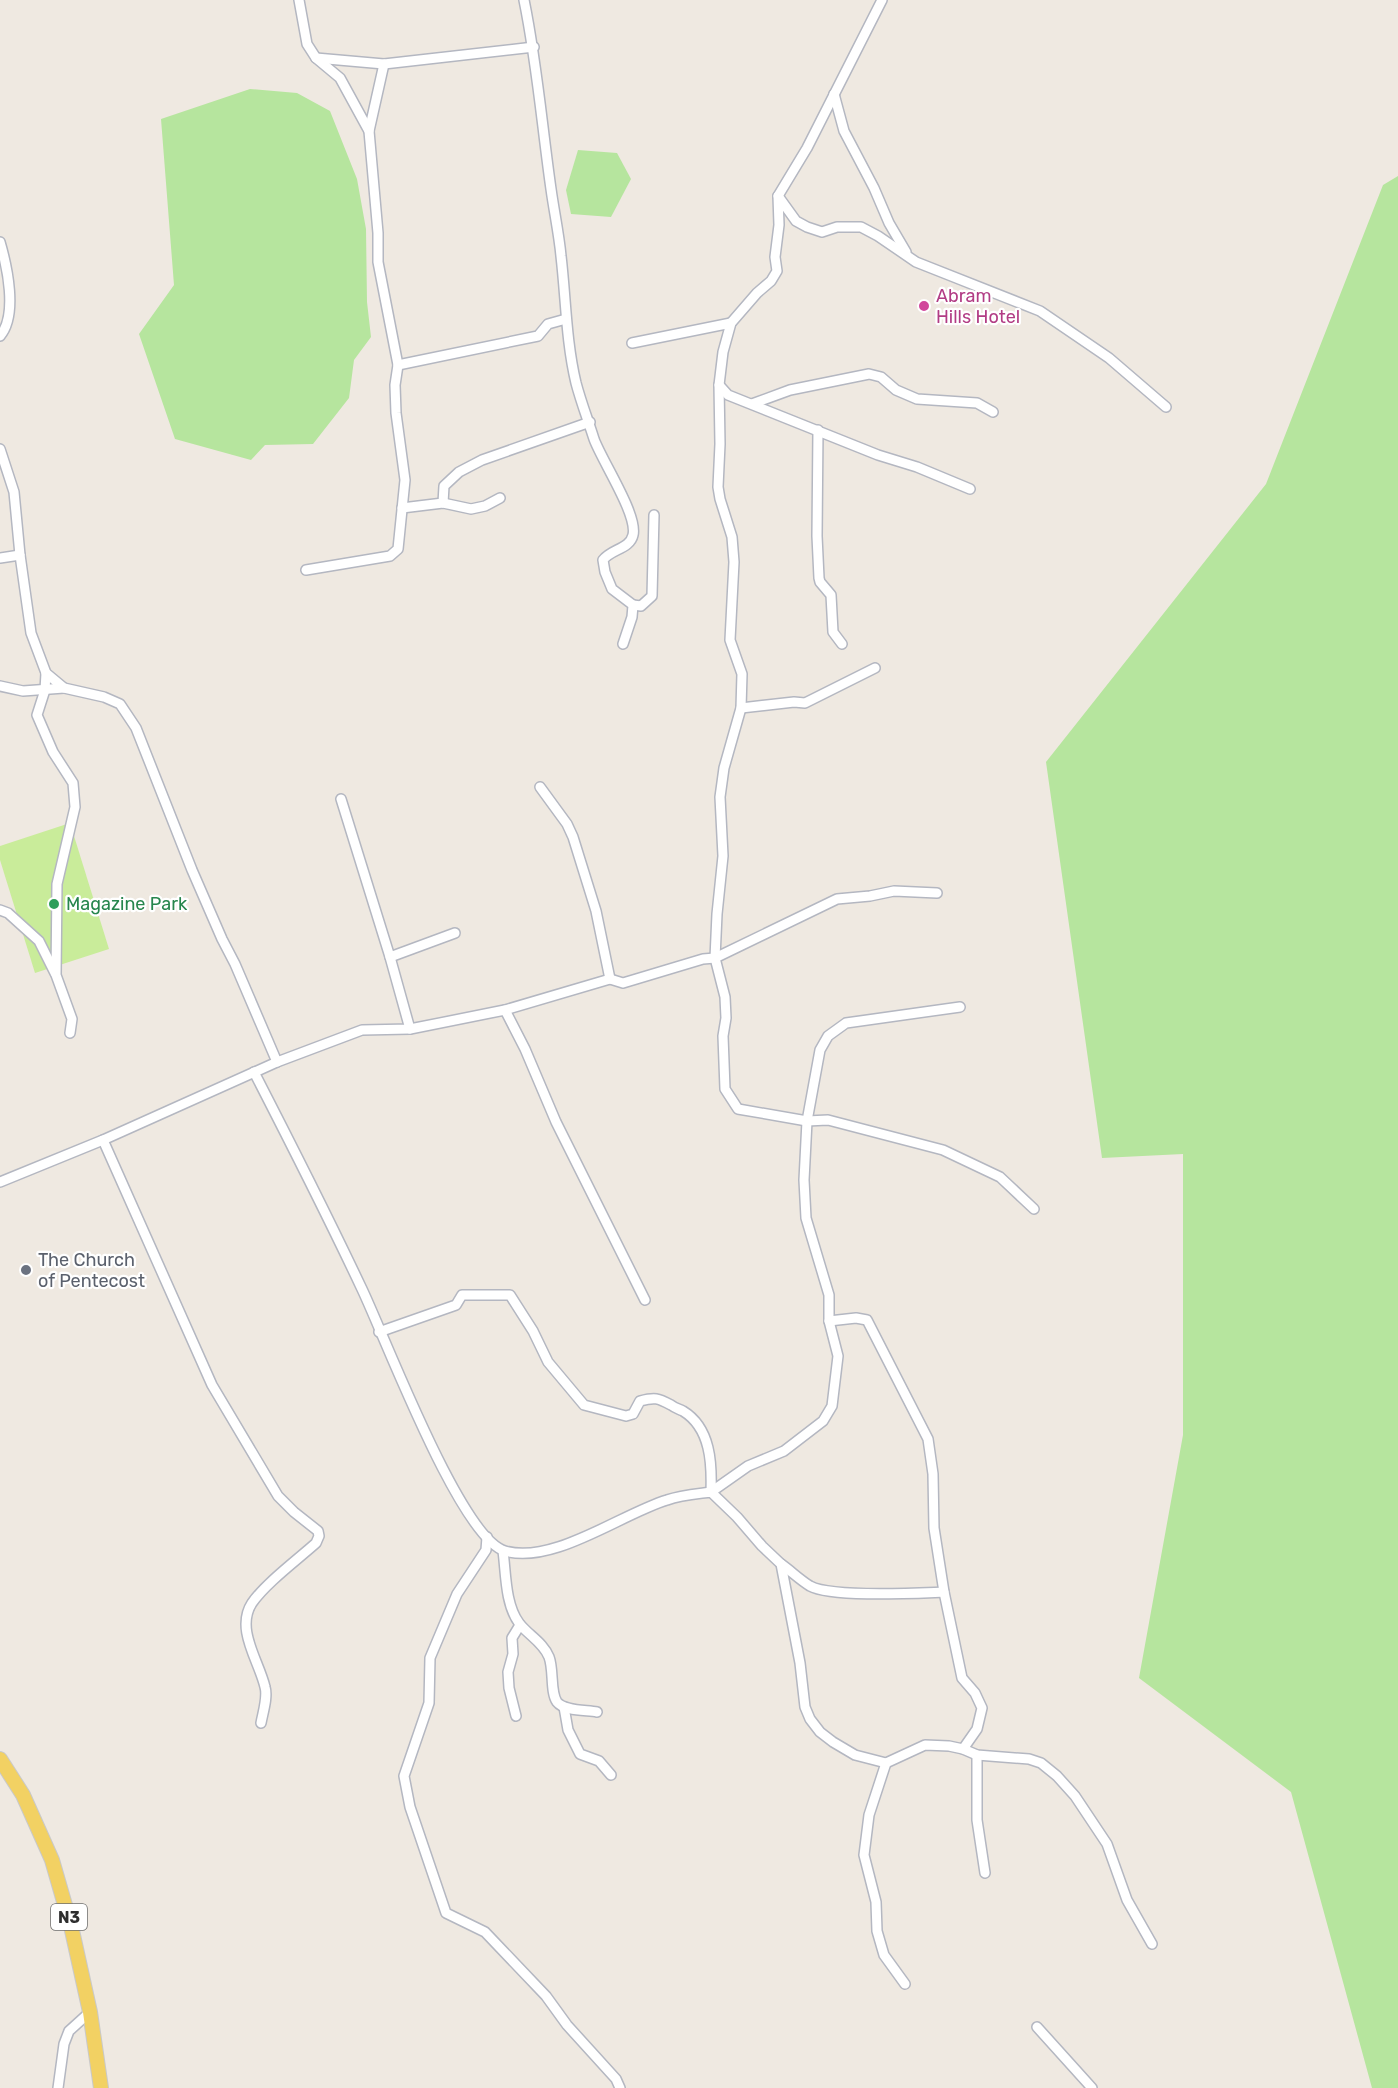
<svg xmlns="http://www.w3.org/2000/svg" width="1398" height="2088" viewBox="0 0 1398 2088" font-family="Rubik,sans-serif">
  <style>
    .green { fill: #b6e59e }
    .pitch { fill: #c9ec9a }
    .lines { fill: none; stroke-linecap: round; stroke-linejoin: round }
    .street-casing { stroke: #b4b7c1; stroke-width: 12 }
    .primary-casing { stroke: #c9c9c9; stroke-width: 16 }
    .street { stroke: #fff; stroke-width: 9 }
    .primary { stroke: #f2d163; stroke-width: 14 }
    .hotel-dot { fill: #d1479c; stroke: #fff; stroke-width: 2 }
    .leisure-dot { fill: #2e9e5b; stroke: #fff; stroke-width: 2 }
    .worship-dot { fill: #6b7280; stroke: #fff; stroke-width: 2 }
    .labels { text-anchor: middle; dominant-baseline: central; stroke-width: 4.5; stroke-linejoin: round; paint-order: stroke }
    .shield { fill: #fff; stroke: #6d6d6d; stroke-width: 1.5 }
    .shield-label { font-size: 16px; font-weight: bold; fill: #2e2e2e }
    .hotel-label { font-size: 18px; fill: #b23c85; stroke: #fff; text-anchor: start }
    .leisure-label { font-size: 18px; fill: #27864d; stroke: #fff; text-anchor: start }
    .worship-label { font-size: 18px; fill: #5b616d; stroke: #fff; text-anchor: start }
  </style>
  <rect width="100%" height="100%" fill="#efe9e1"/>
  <g class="green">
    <path d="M250,89L297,93L330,111L357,179L366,229L367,302L371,337L354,360L349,398L313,444L265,445L251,460L175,439L139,334L174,285L161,119Z"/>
    <path d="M578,150L617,153L631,179L611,217L571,214L566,190Z"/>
    <path d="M1398,176V2088H1372L1291,1792L1139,1678L1183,1435V1154L1102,1158L1046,762L1266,484L1383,185Z"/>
  </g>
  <path class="pitch" d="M70,823L109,949L35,973L0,860V846Z"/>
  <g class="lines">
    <g class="street-casing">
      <g id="street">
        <path d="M299,0L307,44L316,58L340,78L369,131L378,233V262L398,365L395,385L396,413L405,480L398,549L390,556L306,570"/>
        <path d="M524,0C537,63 542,126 551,189C554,211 559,234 561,256C566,299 566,341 576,383C581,402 588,420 594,439C602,461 638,515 633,535C630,549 611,549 603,560L605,572L612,589L633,605L632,617L623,644"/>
        <path d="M882,0L807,148L778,196L779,225L775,257L777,271L771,281L757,293L731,323L723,352L719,385L720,444L718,487L720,499L732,537L734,562L730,640L742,674L741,708L724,768L720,797L723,856L717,914L715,958L725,997L726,1018L723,1036L725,1089L738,1109L807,1121L828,1120L943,1150L1000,1177L1034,1209"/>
        <path d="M316,58L384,64L534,47"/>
        <path d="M834,94L844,131L874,188L889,223L906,252"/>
        <path d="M369,131L384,64"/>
        <path d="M778,196L796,221L807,227L822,232L837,227H861L878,236L916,262L1040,311L1109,358L1166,407"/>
        <path d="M0,242C7,266 18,315 0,336"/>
        <path d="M632,343L731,323"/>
        <path d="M398,365L538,336L548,324L566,319"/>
        <path d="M719,385L728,395L878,455L917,467L970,489"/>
        <path d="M752,404L790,390L869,374L881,377L896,390L917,399L977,403L993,412"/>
        <path d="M818,430L817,536L819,578L820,582L831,595L833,632L842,644"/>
        <path d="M0,449L14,492L20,555L31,633L46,673L64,688L104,697L120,704L136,728L192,870L222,939L235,964L277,1062"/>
        <path d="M443,503L444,486L459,472L482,460L590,422"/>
        <path d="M402,508L443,503L471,509L485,506L500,498"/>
        <path d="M0,558L20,555"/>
        <path d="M633,605L641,606L652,596L654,515"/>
        <path d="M46,673L45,690L37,715L53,752L73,783L75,807L57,884L56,975L72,1019L70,1033"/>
        <path d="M0,686L23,691L64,688"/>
        <path d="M741,708L794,702L805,703L875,668"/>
        <path d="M540,787L567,824L573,837L596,911L610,979"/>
        <path d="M341,799L390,957L410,1029"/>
        <path d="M0,910L8,913L39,941L55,973"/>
        <path d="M390,957L455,933"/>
        <path d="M505,1010L525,1049L556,1122L645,1300"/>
        <path d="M254,1072C291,1144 327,1215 361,1287C384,1334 460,1538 505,1551C553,1565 621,1514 667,1500C681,1495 696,1494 711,1492L737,1517L762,1546L781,1564L800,1663L805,1707L810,1719L820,1732L833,1742L855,1755L886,1763L925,1745L949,1746L963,1749L977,1755L1029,1759L1041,1763L1057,1776L1075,1796L1107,1844L1127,1900L1152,1944"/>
        <path d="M103,1140L212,1385L278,1496L294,1512L318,1531L319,1536L316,1543C297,1560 266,1583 252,1603C235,1629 259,1661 265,1687C268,1697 263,1712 261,1723"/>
        <path d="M0,1182L103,1140L277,1062L362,1030L410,1029L505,1010L610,979L623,983L703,959L715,958L837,899L870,896L894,891L937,893"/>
        <path d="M829,1321L856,1318L867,1320L928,1439L933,1474L934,1528L944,1592L962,1678L975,1693L982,1708L977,1729L963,1749"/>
        <path d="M379,1332L456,1305L462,1295H510L533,1331L548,1362L584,1405L626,1416L633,1414L640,1401C655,1397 658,1398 671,1405C675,1408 679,1409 683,1411C711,1428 712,1464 711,1492"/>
        <path d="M711,1492L748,1466L784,1451L823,1421L832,1406L838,1356L829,1321V1295L806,1218L804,1180L807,1121L820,1050L828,1036L846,1023L960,1007"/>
        <path d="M487,1537L486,1550L457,1594L430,1658L429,1703L404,1776L410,1807L446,1913L485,1932L546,1996L567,2025L616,2079L620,2088"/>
        <path d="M503,1551C506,1573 505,1604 519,1623C528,1635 543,1642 549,1657C554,1670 550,1692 557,1702C564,1711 586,1710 597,1712"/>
        <path d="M781,1564C791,1571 800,1580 810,1586C832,1598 917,1593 944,1592"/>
        <path d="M564,1707L568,1730L580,1754L599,1761L611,1775"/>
        <path d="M516,1716L509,1688L508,1672L513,1654L512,1638L520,1625"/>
        <path d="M977,1755V1820L985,1873"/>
        <path d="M886,1763L869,1815L864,1855L876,1902L877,1931L884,1955L905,1984"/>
        <path d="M1037,2027L1092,2088"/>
        <path d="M58,2088L64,2044L69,2031L90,2012"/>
      </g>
    </g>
    <g class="primary-casing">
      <path id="primary" d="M0,1759L23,1795L52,1860L71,1926L90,2012L101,2088"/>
    </g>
    <use href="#street" class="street"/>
    <use href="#primary" class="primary"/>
  </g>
  <circle class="hotel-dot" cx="924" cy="306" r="6"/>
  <circle class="leisure-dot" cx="54" cy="904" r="6"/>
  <circle class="worship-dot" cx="26" cy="1270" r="6"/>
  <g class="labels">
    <rect class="shield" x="51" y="1904" width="36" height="26" rx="4.5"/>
    <g class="shield-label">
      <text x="69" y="1917">N3</text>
    </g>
    <g class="hotel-label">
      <text x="936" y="296">Abram<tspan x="936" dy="21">Hills Hotel</tspan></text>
    </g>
    <g class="leisure-label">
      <text x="66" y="904">Magazine Park</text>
    </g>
    <g class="worship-label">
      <text x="38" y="1260">The Church<tspan x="38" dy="21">of Pentecost</tspan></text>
    </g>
  </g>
</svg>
